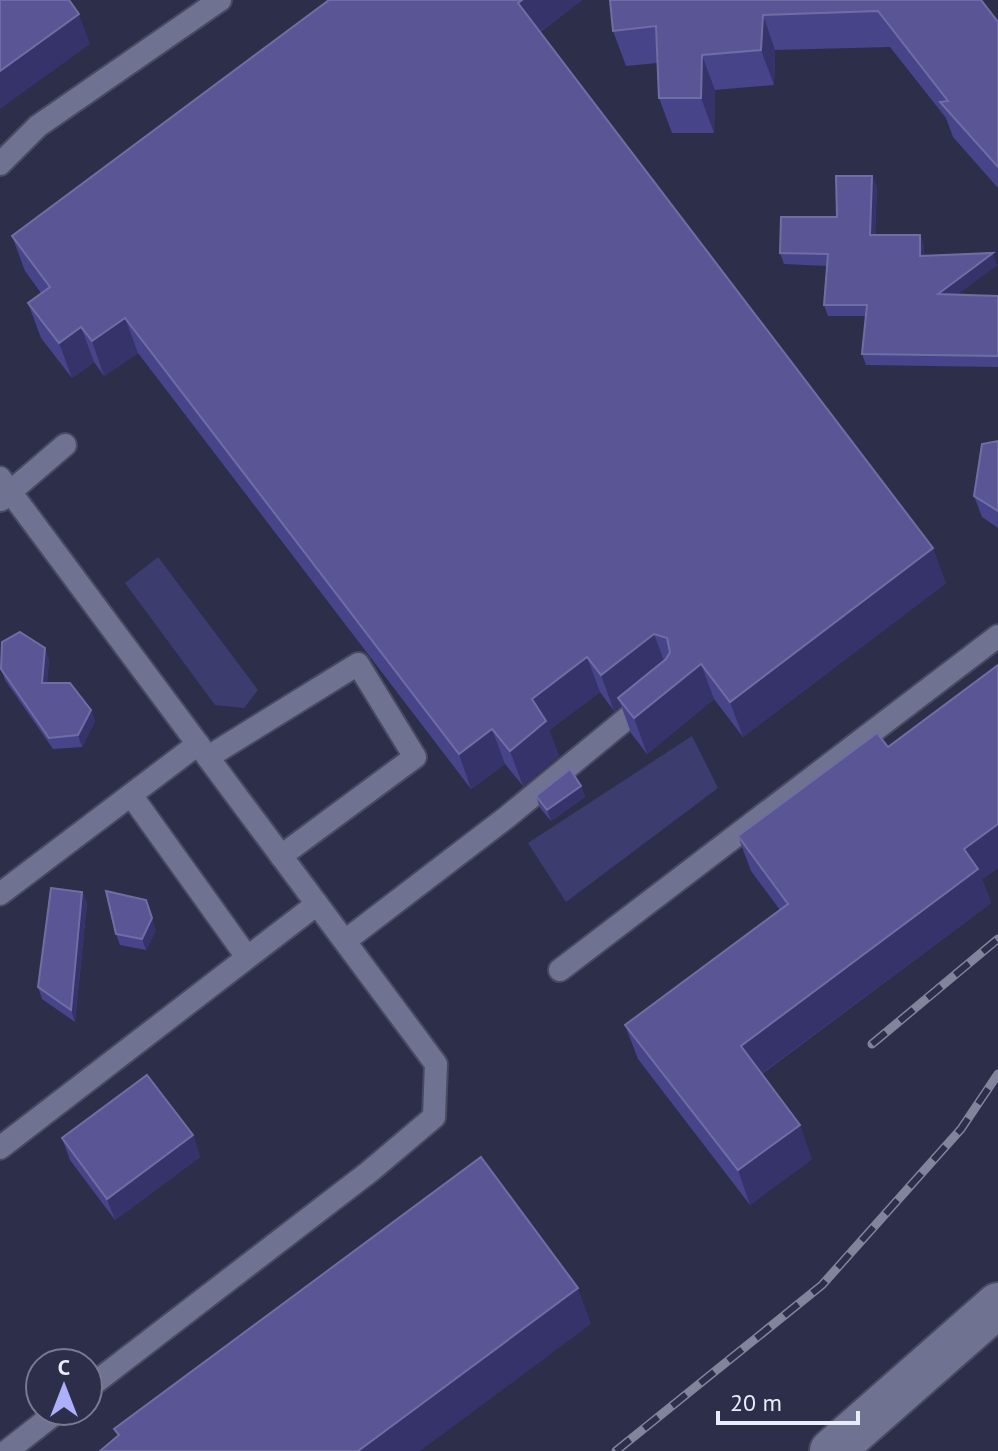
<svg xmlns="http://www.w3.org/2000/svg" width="998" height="1451" viewBox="0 0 998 1451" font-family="'PT Sans',sans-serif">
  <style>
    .green { fill: #3d3c6f }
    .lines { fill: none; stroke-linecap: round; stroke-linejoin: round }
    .service-casing { stroke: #494961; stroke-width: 26 }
    .minor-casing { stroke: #494961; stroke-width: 48 }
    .service { stroke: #707292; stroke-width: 22 }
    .minor { stroke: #707292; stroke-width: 44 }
    .rail-casing { stroke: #82849b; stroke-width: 9 }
    .rail { stroke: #2d2e4a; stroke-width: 6; stroke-dasharray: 18; stroke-linecap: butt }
    .wall { fill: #484489 }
    .shaded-wall { fill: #36336a }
    .building { fill: #5a5695; stroke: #706da6; stroke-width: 2 }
  </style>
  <rect width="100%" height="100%" fill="#2d2e4a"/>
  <g class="green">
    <path d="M158,557L258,690L244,708L215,705L125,583Z"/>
    <path d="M692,736L718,788L566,902L528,843Z"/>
  </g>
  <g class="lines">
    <g class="service-casing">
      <g id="service">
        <path d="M0,164L38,126L220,0"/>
        <path d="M0,478L436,1064L434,1117L369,1172L88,1388"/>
        <path d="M1,500L65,445"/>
        <path d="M208,757L358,664L415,757L281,856"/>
        <path d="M131,795L247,957"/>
        <path d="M0,894L198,744"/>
        <path d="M345,941L507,817L648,701"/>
        <path d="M560,970L998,636"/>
        <path d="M0,1148L317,904"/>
        <path d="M7,1451L58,1411"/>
      </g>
    </g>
    <g class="minor-casing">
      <path id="minor" d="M832,1451L998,1305"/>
    </g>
    <use href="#service" class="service"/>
    <use href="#minor" class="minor"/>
    <g class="rail-casing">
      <g id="rail">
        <path d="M872,1044L998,939"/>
        <path d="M616,1451L822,1285L961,1129L998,1074"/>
      </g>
    </g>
    <use href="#rail" class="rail"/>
  </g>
  <g class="wall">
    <path d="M329,0H582L540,32L946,583L743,737L714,699L647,754L631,733L621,705L614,711L600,692L549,730L559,756L523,786L505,764L471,789L138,353L104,376L94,362L72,378L41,338L28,303L41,293L25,271L12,236Z"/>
    <path d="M610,0H981L998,22V188L953,137L946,118L890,47L775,50L774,85L715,90L714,133H672L659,98L657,63L626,66L613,31Z"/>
    <path d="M872,176L877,188L875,235H920L924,247V255L997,265L956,295L998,296V367L866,365L862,354L866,316H828L824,305L827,266L784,264L780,253L837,217Z"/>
    <path d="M998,441V528L982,517L974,496Z"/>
    <path d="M49,659L47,683L91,710L95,721L82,747L53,749L5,680L1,669Z"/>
    <path d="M998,665V868L982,879L991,903L762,1074L812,1159L750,1205L638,1059L625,1025L780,910L751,871L738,836L888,747Z"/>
    <path d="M581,786L585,797L551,821L540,808L536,796Z"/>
    <path d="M82,892L87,903L75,1022L42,999L38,987Z"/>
    <path d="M156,930L146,950L120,945L116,934Z"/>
    <path d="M193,1135L200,1157L115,1220L70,1160L62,1138Z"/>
  </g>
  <g class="shaded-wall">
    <path d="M522,0H582L531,38L518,3Z"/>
    <path d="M79,14L90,44L0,109V71Z"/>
    <path d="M763,15L775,50L774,85L761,50Z"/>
    <path d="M702,55L715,90L714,133L701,98Z"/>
    <path d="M872,176L877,188L874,247L870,235Z"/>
    <path d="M920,235L924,247V267L920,256Z"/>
    <path d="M993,253L997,265L942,306L938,294Z"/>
    <path d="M125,318L138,353L104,376L92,341Z"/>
    <path d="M81,327L94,362L72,378L59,343Z"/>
    <path d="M933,548L946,583L743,737L730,702Z"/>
    <path d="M654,634L667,669L618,698L621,705L614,711L601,675Z"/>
    <path d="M45,648L49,659L46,695L42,683Z"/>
    <path d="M587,657L600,692L549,730L559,756L523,786L510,751L532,699Z"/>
    <path d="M701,664L714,699L647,754L634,718Z"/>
    <path d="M91,710L95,721L82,747L78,735Z"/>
    <path d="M492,729L505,764L471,789L459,754Z"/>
    <path d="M581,786L585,797L551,821L547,810Z"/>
    <path d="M998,824V868L982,879L991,903L753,1080L741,1046L964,849Z"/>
    <path d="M82,892L87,903L75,1022L71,1010Z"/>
    <path d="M146,900L156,930L146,950L142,939Z"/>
    <path d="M800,1125L812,1159L750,1205L738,1170Z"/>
    <path d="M193,1135L200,1157L115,1220L107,1199Z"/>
    <path d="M578,1288L591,1324L420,1451H358Z"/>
  </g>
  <g class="building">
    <path d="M0,0H69L79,14L0,71Z"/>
    <path d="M329,0H522L518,3L933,548L730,702L701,664L634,718L618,698L666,659L670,652L667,638L654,634L601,675L587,657L532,699L546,721L510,751L492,729L459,754L125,318L92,341L81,327L59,343L28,303L50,287L12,236Z"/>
    <path d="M610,0H981L998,22V167L940,102L948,101L878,11L763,15L761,50L702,55L701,98H659L656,26L613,31Z"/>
    <path d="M836,176H872L870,235H920V256L993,253L938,294L998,296V356L862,354L867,305H824L828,254L780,253L781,217H837Z"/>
    <path d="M998,441V511L974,496L982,444Z"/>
    <path d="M20,632L45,648L42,683H70L91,710L78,735L49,738L1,669L2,642Z"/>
    <path d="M998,665V824L964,849L978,869L741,1046L800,1125L738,1170L625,1025L788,904L738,836L877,733L888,747Z"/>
    <path d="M570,769L581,786L547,810L536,796Z"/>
    <path d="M51,888L82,892L71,1010L38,987Z"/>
    <path d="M106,891L146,900L152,918L142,939L116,934Z"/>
    <path d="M147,1075L193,1135L107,1199L62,1138Z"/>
    <path d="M481,1157L578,1288L358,1451H100L119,1435L114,1429Z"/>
  </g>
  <g transform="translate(64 1387)"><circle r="38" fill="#2d2e4a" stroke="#797a92" stroke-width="2"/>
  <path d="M0-6L14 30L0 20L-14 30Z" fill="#adaffb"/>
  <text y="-12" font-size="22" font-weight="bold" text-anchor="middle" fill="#eaecfe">С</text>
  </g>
  <path d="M718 1411v12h140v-12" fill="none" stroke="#eaecfe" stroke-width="4"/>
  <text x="730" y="1411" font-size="24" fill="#eaecfe" stroke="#2d2e4a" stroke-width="6" paint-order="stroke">20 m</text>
</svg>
